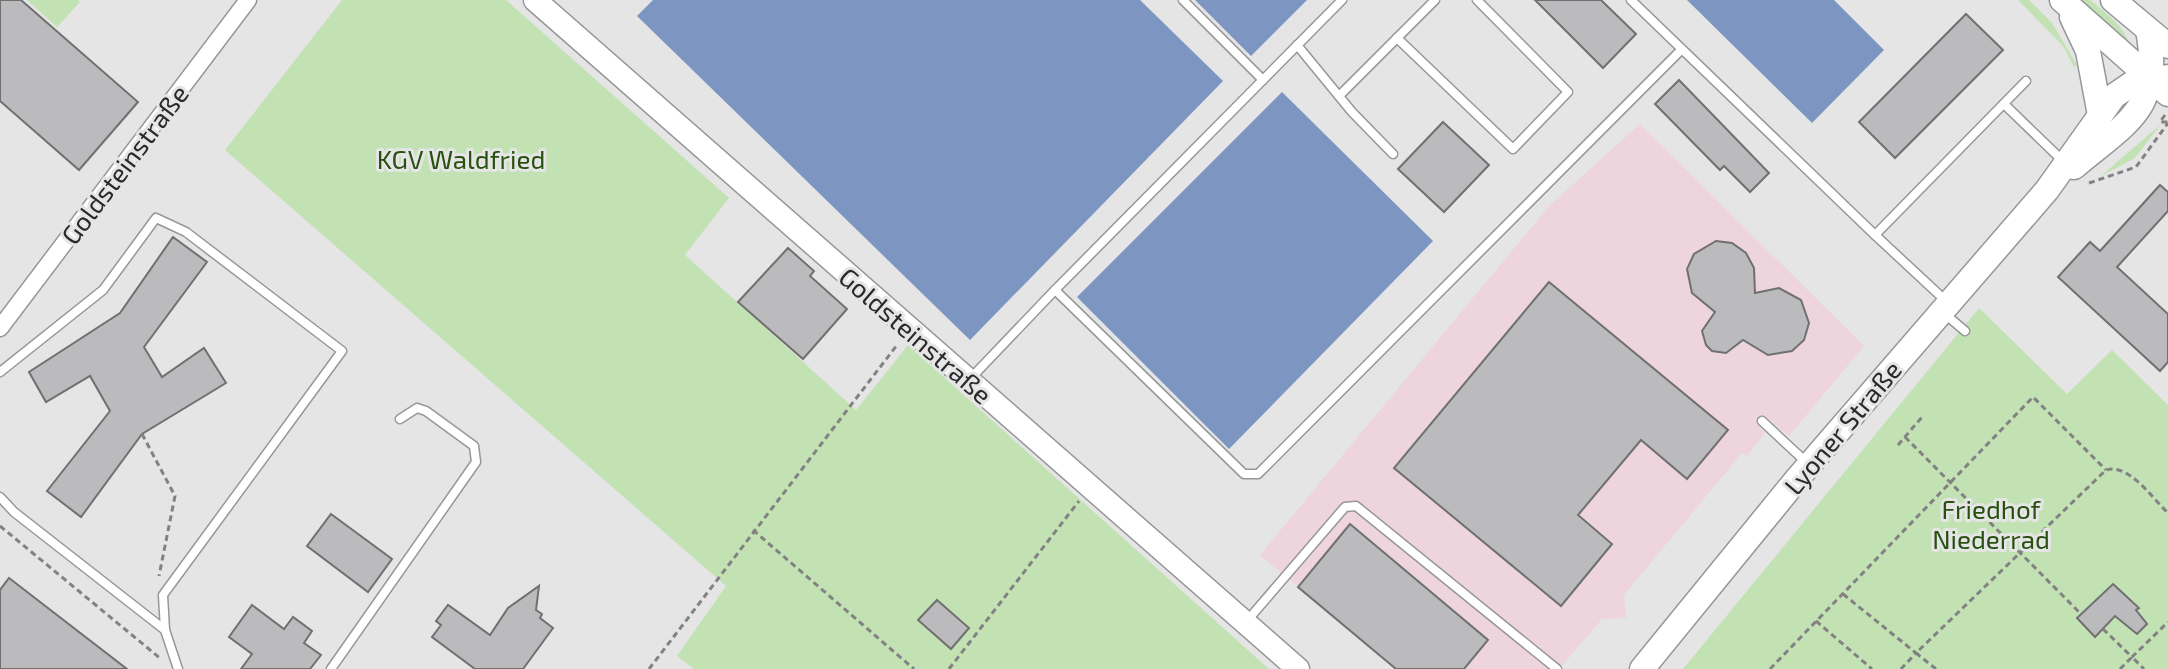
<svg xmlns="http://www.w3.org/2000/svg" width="2168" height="669" viewBox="0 0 2168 669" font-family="'Exo 2',sans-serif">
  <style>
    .industrial { fill: #edd4dd }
    .green { fill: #c2e2b4 }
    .water { fill: #7c95c1 }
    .building { fill: #bbbbbd; stroke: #707071; stroke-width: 2 }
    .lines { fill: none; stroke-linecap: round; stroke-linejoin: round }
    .service-casing { stroke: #969798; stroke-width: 11 }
    .minor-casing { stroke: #969798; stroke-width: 19 }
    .tertiary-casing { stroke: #969798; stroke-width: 25 }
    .secondary-casing { stroke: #969798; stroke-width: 27 }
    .path { stroke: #828282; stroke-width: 3; stroke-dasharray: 6 4; stroke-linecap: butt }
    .service { stroke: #fff; stroke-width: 8 }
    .minor { stroke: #fff; stroke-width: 16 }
    .tertiary { stroke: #fff; stroke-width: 22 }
    .secondary { stroke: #fff; stroke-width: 24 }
    .labels { text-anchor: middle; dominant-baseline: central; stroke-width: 6; stroke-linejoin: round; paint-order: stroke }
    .park-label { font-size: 26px; fill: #28500f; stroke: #e5e5e6 }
    .street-label { font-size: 26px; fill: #292929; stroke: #e5e5e6 }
  </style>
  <rect width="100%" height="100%" fill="#e5e5e6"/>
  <path class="industrial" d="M1640,124L1864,346L1789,436L1766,417L1758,426L1765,433L1747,456L1742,453L1624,595L1626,618L1602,619L1559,669H1396L1260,555L1549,206Z"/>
  <g class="green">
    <path d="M27,0H78L80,2L57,27Z"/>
    <path d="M342,0H506L729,198L685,255L856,410L908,345L1269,669H694L677,656L726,586L225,150Z"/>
    <path d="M2018,0H2029L2052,23L2077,65L2074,67L2063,46Z"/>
    <path d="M2076,0H2090C2112,18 2129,30 2133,58Z"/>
    <path d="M2161,124L2135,158L2101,176Z"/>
    <path d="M1979,308L2067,394L2112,350L2168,405V669H1683Z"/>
  </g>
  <g class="water">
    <path d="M653,0H1140L1223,81L970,340L637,16Z"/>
    <path d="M1195,0H1307L1251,56Z"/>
    <path d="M1687,0H1834L1884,50L1812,123Z"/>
    <path d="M1282,92L1433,241L1229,449L1077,297Z"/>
  </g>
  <g class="building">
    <path d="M0,0H21L138,102L79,170L0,101Z"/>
    <path d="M1535,0H1601L1636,34L1603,68Z"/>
    <path d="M1966,14L2003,50L1895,158L1859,122Z"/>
    <path d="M1679,80L1769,173L1750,192L1724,166L1720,170L1655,104Z"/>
    <path d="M1443,122L1489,165L1444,212L1398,169Z"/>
    <path d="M2160,185L2168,192V211L2117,267L2168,314V362L2160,371L2058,277L2090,242L2100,251Z"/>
    <path d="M173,237L207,262L144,347L162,377L204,348L226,383L142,434L81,517L47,491L110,411L90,376L46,402L29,372L120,313Z"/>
    <path d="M1716,241L1732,243L1746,253L1754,268L1755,293L1779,288L1801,300L1809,323L1804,340L1792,351L1768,355L1743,340L1726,353L1712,351L1706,345L1702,331L1715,312L1692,293L1687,269L1694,254Z"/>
    <path d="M788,248L814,271L810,276L847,309L803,359L738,302Z"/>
    <path d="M1549,282L1728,430L1687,479L1641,440L1578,515L1612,544L1561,606L1394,468Z"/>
    <path d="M331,514L392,559L368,592L307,546Z"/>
    <path d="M1350,524L1488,640L1464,669H1396L1298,587Z"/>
    <path d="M9,578L127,669H0V590Z"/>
    <path d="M2113,584L2139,608L2136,610L2147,624L2137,634L2115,616L2095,637L2077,618Z"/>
    <path d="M539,586L536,610L542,614L540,618L553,628L523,669H475L432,637L441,625L436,621L448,605L490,635L508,608Z"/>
    <path d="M937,600L969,628L951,649L918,620Z"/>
    <path d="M252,605L284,629L293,617L312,631L304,643L321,655L310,669H241L252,654L229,637Z"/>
  </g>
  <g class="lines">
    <g class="service-casing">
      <g id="service">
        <path d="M1183,0L1263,80"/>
        <path d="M1342,0L1055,290L1244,474H1258L1681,50"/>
        <path d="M1631,0L1875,235L2026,81"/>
        <path d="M1397,38L1513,149L1568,92L1477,0"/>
        <path d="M1297,45L1352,112L1393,154"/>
        <path d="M1339,96L1435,0"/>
        <path d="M2004,104L2064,162"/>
        <path d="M1875,235L1947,302"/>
        <path d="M1945,314L1965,331"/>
        <path d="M0,372L103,290L156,218L186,232L342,351L163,595L165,630L178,669"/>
        <path d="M971,378L1055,290"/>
        <path d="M1762,421L1806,462"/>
        <path d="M0,497L14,512L165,630"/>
        <path d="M1246,622L1345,507L1356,506L1557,669"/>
        <path d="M331,669L476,462L474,446L426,411L417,408L400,419"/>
      </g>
    </g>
    <g class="minor-casing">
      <path id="minor" d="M0,328L248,0"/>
    </g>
    <g class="tertiary-casing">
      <path id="tertiary" d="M535,0L1298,669"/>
    </g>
    <g class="secondary-casing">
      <g id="secondary">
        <path d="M2062,0L2168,94"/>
        <path d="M2113,0L2168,46"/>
        <path d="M2072,17L2088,51L2100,115"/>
        <path d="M2074,167C2127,122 2163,109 2148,30"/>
        <path d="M1642,669L1797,479L2047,190L2114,96L2133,83L2168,77"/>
      </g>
    </g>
    <g class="path">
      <path d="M2165,115L2160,122H2168"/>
      <path d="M2089,183L2136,167L2168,123"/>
      <path d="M142,434L175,496L159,576"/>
      <path d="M1905,437L2081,614"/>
      <path d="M1898,445L1922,417"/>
      <path d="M0,526L161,659"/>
      <path d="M753,530L914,669"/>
      <path d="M1843,594L1916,653L1901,669"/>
      <path d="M1816,621L1872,669"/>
      <path d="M2103,629L2132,657L2168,622"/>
      <path d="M649,669L897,345"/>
      <path d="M949,669L1079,501"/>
      <path d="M1770,669L2033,397L2106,470"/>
      <path d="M1936,669L1916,653L2106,470C2129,463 2152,498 2168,513"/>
      <path d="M2120,669L2132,657L2144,669"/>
    </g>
    <use href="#service" class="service"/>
    <use href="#minor" class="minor"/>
    <use href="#tertiary" class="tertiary"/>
    <use href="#secondary" class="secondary"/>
  </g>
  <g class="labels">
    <g class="park-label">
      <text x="461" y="158">KGV Waldfried</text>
      <text x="1991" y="508">Friedhof<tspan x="1991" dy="30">Niederrad</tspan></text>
    </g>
    <g class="street-label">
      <text transform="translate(124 164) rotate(-53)">Goldsteinstraße</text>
      <text transform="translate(916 335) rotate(41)">Goldsteinstraße</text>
      <text transform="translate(1842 427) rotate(-50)">Lyoner Straße</text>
    </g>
  </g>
</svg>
